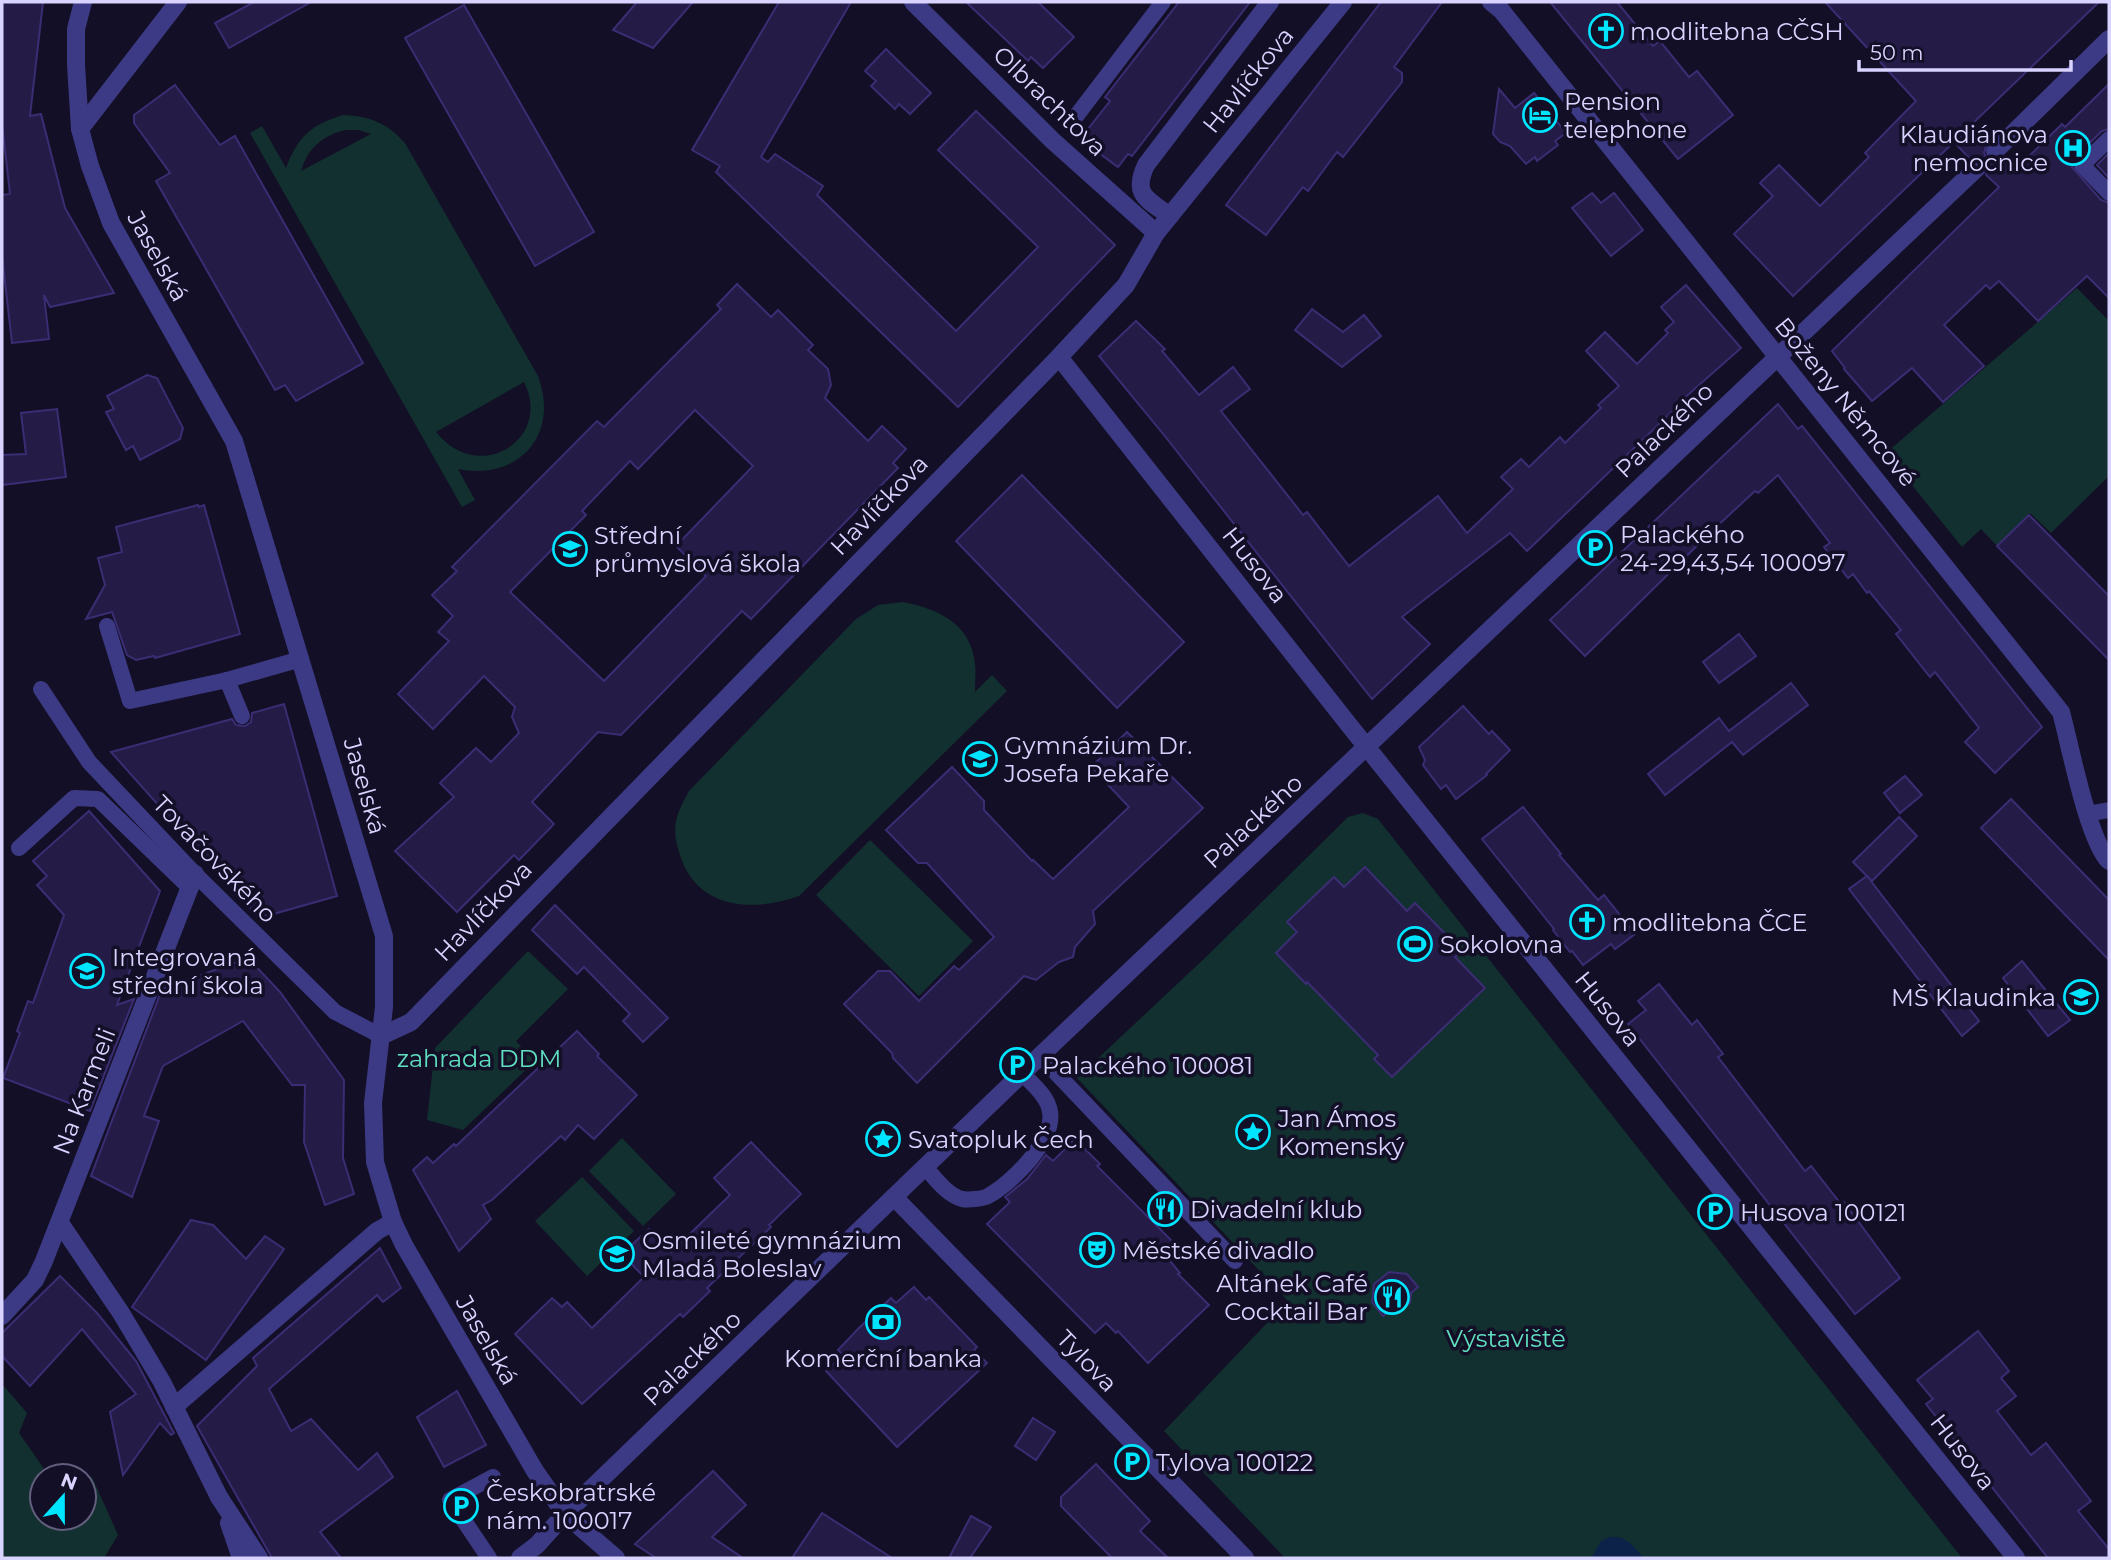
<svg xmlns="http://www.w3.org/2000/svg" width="2111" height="1560" viewBox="0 0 2111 1560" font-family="Montserrat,sans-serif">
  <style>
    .green { fill: #12302f; fill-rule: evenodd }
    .water { fill: #0c2248 }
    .building { fill: #241b47; stroke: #3b2d73; stroke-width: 2; fill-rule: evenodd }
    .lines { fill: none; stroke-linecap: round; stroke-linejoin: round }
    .service { stroke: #3d3a85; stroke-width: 16 }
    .pedestrian { stroke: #3d3a85; stroke-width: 18 }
    .minor { stroke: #3d3a85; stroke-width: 18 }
    .tertiary { stroke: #3d3a85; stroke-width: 18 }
    .labels { text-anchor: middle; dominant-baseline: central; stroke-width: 7; stroke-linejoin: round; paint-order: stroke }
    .poi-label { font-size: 24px; fill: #d9d4ff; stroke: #130f26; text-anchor: start }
    .street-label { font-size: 24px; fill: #d9d4ff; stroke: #130f26 }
    .park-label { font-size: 24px; fill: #5fe0c0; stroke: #130f26 }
  </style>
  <rect width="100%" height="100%" fill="#130f26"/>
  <g class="green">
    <path d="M343,115C370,116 387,123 405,143L538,376C560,435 519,481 458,469L475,500L462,507L250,133L262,126L286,168C298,137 310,125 343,115ZM345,130H359L371,134L301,171C308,148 322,136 345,130ZM524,382C553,439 479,486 436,432Z"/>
    <path d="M2077,288L2109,321V476L2051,533L2030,513L1997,546L1981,529L1962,547L1886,453Z"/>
    <path d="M903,602C938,609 971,623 975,664C976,673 975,683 975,692L992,675L1007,691L799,896C754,912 699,910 681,858C671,829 674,818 689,791L856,619L878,605Z"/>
    <path d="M1363,813L1378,819L1962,1558H1285L1164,1431L1288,1301L1077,1078L1207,956L1348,817Z"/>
    <path d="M870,840L973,941L919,996L816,895Z"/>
    <path d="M528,951L568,989L516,1041L535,1061L463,1130L427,1120L435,1048Z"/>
    <path d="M622,1138L676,1194L643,1226L589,1171Z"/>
    <path d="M582,1177L634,1231L587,1276L535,1221Z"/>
    <path d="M2,1384L27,1413L19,1433L49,1476H42V1518H84V1480L92,1477L118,1535L104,1558H2Z"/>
  </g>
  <path class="water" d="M1610,1537C1626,1535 1634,1547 1644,1558H1591L1601,1541Z"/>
  <g class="building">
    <path d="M2,2H43L30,116L41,114L65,208L114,293L50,307L44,295L49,339L12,343L2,256V195L10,194L2,124Z"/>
    <path d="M254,2H311L229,48L215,23Z"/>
    <path d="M637,2H693L653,48L613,30Z"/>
    <path d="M779,2H851L761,157L768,162L775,154L823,186L817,195L956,331L1038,247L938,150L976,111L1115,245L958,407L716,172L720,166L692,150Z"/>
    <path d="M966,2H1038L1074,37L1043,68L1031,57L1028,61Z"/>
    <path d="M1179,2H1250L1132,156L1128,154L1118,167L1080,139L1110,101L1105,97Z"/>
    <path d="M1381,2H1442L1394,67L1402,73V82L1343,157L1337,152L1308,191L1303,187L1266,235L1226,205Z"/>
    <path d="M1550,2H1617L1653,46L1660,41L1689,77L1697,71L1733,115L1678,159Z"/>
    <path d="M1825,2H2099L1970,126L1987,143L1984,153L1987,159L1997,162L2003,159L2015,170L2062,124L2065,127L2109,84V129L2102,131L2075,157L2072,167L2101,200L2109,203V298L2087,276L2038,321L1999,281L1990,289L1986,285L1944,325L1984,366L1943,402L1912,368L1872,401L1844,369L1845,368L1832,351L1999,187L1986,175L1989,165L1986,159L1976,156L1970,159L1954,142L1793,296L1734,234L1773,196L1760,183L1779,165L1820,206L1869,157L1865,153L1916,101Z"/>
    <path d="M464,5L594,232L535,266L405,38Z"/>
    <path d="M886,49L931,93L910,114L899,104L895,109L871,86L876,81L865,71Z"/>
    <path d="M175,85L220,145L235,136L363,363L296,401L285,385L275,390L156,181L170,173L134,123V115Z"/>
    <path d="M1499,89L1515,108L1534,93L1566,133L1555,141L1558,145L1537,161L1535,157L1526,164L1510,146L1500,142L1493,134Z"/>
    <path d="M2109,153V178L2097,165Z"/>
    <path d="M1592,193L1601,203L1614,193L1643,230L1611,256L1572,208Z"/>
    <path d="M737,284L771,317L778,310L813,345L808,350L828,369L831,385L825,398L868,441L882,426L906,449L893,463L898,468L751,619L742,611L621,735L598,732L532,802L554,824L519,860L514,855L457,912L395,851L454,797L440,783L476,748L491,762L519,733L512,717L515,707L484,676L433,729L398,694L449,641L438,632L453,616L432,595L457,571L452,567L597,421L604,427L721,309L717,305ZM695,410L753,466L676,546L706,576L604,681L510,592L586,515L582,511L630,461L638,469Z"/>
    <path d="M1686,285L1741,348L1681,401L1682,402L1527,551L1510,533L1402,617L1430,644L1372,699L1164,435L1099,356L1136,321L1165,349L1162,351L1199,395L1233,367L1250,389L1221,411L1303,515L1307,512L1349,566L1438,496L1467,533L1513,489L1501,477L1521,459L1529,467L1560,437L1565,443L1601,408L1598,405L1619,386L1586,351L1605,332L1637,364L1668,333L1665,330L1674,322L1661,307Z"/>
    <path d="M1312,309L1343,332L1364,315L1381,336L1342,367L1295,330Z"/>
    <path d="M147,375L157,378L183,428L180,439L140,460L133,446L126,450L106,412L114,409L107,396Z"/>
    <path d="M1778,404L1798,429L1802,426L2042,727L1995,773L1965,742L1979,728L1935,672L1930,677L1896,634L1901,630L1869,591L1867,593L1853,574L1848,578L1824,547L1830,543L1778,475L1758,493L1755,491L1714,529L1585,656L1550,620Z"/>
    <path d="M57,409L66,477L2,485V455L26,454L21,413Z"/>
    <path d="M1022,475L1184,642L1117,708L956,541Z"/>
    <path d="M198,505L199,507L204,505L240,634L155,658L154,656L136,660L127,655L112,612L86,619L105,585L98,558L122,552L116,527Z"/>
    <path d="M2029,515L2109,596V660L1997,546Z"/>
    <path d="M1739,634L1756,656L1719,683L1703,662Z"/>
    <path d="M1791,683L1808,705L1743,755L1732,742L1665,795L1648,774L1719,718L1729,731Z"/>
    <path d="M284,704L337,896L259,918L111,752L232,719L236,725L245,726L251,722L252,713Z"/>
    <path d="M1463,706L1489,734L1492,731L1510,750L1486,774L1487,775L1456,799L1446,785L1441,789L1423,765L1425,760L1419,747Z"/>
    <path d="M1127,732L1203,808L1093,911L1095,924L1075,947L1073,957L1059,962L1036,980L1024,976L917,1083L893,1058L892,1053L844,1004L878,971H890L919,1001L954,966L959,970L994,937L927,863H918L886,830L952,767L984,801V810L1032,861L1033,860L1053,879L1129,807L1091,767Z"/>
    <path d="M1905,776L1922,795L1900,813L1884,793Z"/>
    <path d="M2011,799L2109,900V960L1981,828Z"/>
    <path d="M1523,807L1561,854L1559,855L1598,900L1604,895L1635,934L1615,949L1611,944L1583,965L1572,951L1570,952L1553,930L1554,929L1482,839Z"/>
    <path d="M89,811L160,891L117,1005L134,999L90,1111L3,1078L20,1033L17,1031L28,1001L33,1003L64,915L37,885L47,876L33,861Z"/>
    <path d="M1899,817L1917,836L1872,881L1853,862Z"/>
    <path d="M1365,867L1407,911L1415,903L1462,951L1455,957L1485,988L1392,1077L1374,1059L1378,1055L1307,982L1306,984L1276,953L1297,932L1287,922L1334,877L1344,887Z"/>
    <path d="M1867,876L1979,1021L1962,1036L1849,889Z"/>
    <path d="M555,905L668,1018L643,1042L623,1021L630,1014L584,967L577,974L532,930Z"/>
    <path d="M248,958L280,992L344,1080L343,1158L354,1194L325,1205L304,1142L305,1085H292L243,1021L163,1066L144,1116L159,1121L132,1197L91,1176L162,989Z"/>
    <path d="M2022,961L2070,1020L2048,1036L2003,978Z"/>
    <path d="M1659,984L1692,1025L1697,1020L1723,1054L1718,1057L1805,1171L1811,1166L1841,1204L1844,1202L1900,1278L1855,1314L1628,1024L1646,1010L1638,1001Z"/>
    <path d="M577,1031L599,1054L597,1056L637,1095L594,1139L578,1125L565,1140L561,1136L492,1200L483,1205L491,1219L459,1251L413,1170L427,1157L433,1163L454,1144L456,1146Z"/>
    <path d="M1075,1139L1100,1164L1097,1166L1177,1246L1180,1251L1170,1261L1180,1273L1178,1274L1209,1305L1148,1363L1118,1331L1116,1333L1106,1323L1095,1333L987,1224L1010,1202L1005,1197L1027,1179L1046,1155L1053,1161Z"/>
    <path d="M751,1142L801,1194L769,1225L771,1227L707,1288L710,1291L683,1317L680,1314L582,1404L515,1334L552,1298L562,1307L567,1302L592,1328L644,1277L622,1254L649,1229L671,1252L730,1195L714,1178Z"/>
    <path d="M191,1220L213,1225L246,1259L265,1236L284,1249L206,1360L132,1307Z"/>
    <path d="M380,1248L401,1288L383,1302L377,1295L269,1389L291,1431L311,1419L358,1470L377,1453L393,1477L320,1532L341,1558H272L197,1426L257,1366L253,1358Z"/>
    <path d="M1389,1272L1407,1274L1418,1287L1411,1293L1410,1303L1400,1311L1391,1310L1383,1316L1372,1302L1374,1284Z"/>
    <path d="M60,1276L97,1313L136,1361L174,1433L171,1435L160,1423L123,1475L110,1412L136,1394L82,1329L30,1386L2,1356V1333Z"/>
    <path d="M914,1287L926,1300L929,1297L977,1347L974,1350L987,1363L897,1447L826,1371L843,1355L838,1350L859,1328L891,1298L896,1303Z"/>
    <path d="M1978,1331L2009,1371L2001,1378L2016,1396L1997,1411L2031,1455L2046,1443L2091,1501L2078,1511L2109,1549V1558H2048L1926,1404L1933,1399L1917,1380Z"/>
    <path d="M457,1391L486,1445L444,1467L417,1417Z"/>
    <path d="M1033,1418L1055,1432L1036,1460L1015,1446Z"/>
    <path d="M1096,1464L1150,1521L1140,1531L1168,1558H1112L1061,1506V1497Z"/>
    <path d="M713,1471L746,1505L712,1537L743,1558H656L635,1544Z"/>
    <path d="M822,1513L892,1558H792Z"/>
    <path d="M971,1516L991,1527L970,1558H949Z"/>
  </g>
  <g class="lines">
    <g class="service">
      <path d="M1074,119L1163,2"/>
      <path d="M2109,139L2082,165L2109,193"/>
      <path d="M107,626L130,701L227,680L301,659"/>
      <path d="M227,680L242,716"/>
      <path d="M41,689L89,762L195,874L335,1012L381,1036"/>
      <path d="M2087,814L2109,810"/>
      <path d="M19,848L74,798L98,799L189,887"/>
      <path d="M1040,1056L1235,1261"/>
      <path d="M925,1167C935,1178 947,1195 962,1199C968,1200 983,1199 988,1196C1012,1183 1055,1140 1050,1112C1048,1096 1032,1084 1022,1073"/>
      <path d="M489,1558L450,1500L493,1477"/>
    </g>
    <g class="pedestrian">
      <path d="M1995,151L2109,39"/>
      <path d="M60,1223L121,1313L162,1382L219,1497"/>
      <path d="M2,1316L35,1280L44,1261L195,874"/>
      <path d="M174,1407L377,1231L393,1222"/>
    </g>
    <g class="minor">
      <path d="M913,2L1053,141L1156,233"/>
      <path d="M1491,2L1501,10L2061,712C2070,745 2088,840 2109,861"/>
      <path d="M80,129L178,2"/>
      <path d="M1170,216C1147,199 1132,195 1146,165L1270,2"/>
      <path d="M1059,357L1349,725L2016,1558"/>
      <path d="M381,1036L411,1022L1059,357L1126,285L1156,233L1343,2"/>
      <path d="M894,1197L1245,1558"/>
      <path d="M219,1497L259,1558"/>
      <path d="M229,1523L241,1558"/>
      <path d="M520,1558L537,1545L565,1514L1040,1056L1978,167"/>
    </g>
    <path class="tertiary" d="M83,2L76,29V65L80,129L90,166L111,223L234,441L384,936V1007L373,1103L375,1162L393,1222L404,1245L535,1471L565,1514L616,1558"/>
  </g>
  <defs>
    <g id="church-ring" transform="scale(1.75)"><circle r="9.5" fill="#130f26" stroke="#00e5ff" stroke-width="1.5"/><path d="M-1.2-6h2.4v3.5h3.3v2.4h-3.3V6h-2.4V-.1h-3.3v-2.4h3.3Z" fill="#00e5ff"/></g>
    <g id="hotel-ring" transform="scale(1.75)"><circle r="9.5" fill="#130f26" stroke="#00e5ff" stroke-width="1.5"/><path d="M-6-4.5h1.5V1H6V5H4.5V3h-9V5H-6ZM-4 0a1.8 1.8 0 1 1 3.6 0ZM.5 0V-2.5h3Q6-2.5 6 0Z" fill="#00e5ff"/></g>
    <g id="hospital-ring" transform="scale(1.75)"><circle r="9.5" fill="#130f26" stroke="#00e5ff" stroke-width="1.5"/><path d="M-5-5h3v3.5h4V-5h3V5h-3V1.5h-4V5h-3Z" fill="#00e5ff"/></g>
    <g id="parking-ring" transform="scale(1.75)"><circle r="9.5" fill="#130f26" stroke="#00e5ff" stroke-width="1.5"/><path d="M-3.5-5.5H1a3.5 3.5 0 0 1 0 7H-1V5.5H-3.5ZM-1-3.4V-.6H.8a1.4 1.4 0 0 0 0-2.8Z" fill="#00e5ff"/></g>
    <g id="school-ring" transform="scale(1.75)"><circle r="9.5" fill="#130f26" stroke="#00e5ff" stroke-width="1.5"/><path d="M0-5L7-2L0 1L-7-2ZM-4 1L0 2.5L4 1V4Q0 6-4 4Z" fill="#00e5ff"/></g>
    <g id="university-ring" transform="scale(1.75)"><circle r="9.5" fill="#130f26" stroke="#00e5ff" stroke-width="1.5"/><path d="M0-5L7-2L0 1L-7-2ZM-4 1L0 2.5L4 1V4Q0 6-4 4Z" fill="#00e5ff"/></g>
    <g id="stadium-ring" transform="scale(1.75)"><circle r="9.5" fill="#130f26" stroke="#00e5ff" stroke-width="1.5"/><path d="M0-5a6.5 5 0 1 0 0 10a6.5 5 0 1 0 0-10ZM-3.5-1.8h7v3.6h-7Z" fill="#00e5ff"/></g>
    <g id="sight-ring" transform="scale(1.75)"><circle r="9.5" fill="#130f26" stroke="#00e5ff" stroke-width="1.5"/><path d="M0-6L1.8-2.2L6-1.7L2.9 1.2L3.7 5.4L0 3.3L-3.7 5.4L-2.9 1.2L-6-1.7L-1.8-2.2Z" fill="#00e5ff"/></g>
    <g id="restaurant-ring" transform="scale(1.75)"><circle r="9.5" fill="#130f26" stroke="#00e5ff" stroke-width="1.5"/><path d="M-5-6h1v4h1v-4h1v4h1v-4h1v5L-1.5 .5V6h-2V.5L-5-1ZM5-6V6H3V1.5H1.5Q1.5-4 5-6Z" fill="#00e5ff"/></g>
    <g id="theatre-ring" transform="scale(1.75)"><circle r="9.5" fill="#130f26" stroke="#00e5ff" stroke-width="1.5"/><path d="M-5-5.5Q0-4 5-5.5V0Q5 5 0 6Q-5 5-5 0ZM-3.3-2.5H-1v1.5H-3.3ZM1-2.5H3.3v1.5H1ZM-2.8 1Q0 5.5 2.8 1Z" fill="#00e5ff"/></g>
    <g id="bank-ring" transform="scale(1.75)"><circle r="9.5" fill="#130f26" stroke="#00e5ff" stroke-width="1.5"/><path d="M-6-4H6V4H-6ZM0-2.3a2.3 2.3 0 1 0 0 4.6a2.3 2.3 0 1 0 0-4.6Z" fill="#00e5ff"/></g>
  </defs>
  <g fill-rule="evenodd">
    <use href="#church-ring" x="1606" y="31"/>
    <use href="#hotel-ring" x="1540" y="115"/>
    <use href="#hospital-ring" x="2073" y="148"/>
    <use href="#parking-ring" x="1595" y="548"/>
    <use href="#school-ring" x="570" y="549"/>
    <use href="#university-ring" x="980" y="759"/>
    <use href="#church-ring" x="1587" y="922"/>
    <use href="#stadium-ring" x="1415" y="944"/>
    <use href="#university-ring" x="87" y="971"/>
    <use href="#school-ring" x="2081" y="997"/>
    <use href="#parking-ring" x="1017" y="1065"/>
    <use href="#sight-ring" x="1253" y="1132"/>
    <use href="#sight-ring" x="883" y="1139"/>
    <use href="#restaurant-ring" x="1165" y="1209"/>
    <use href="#parking-ring" x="1715" y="1212"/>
    <use href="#theatre-ring" x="1097" y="1250"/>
    <use href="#university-ring" x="617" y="1254"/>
    <use href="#restaurant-ring" x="1392" y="1297"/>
    <use href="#bank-ring" x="883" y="1322"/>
    <use href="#parking-ring" x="1132" y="1462"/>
    <use href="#parking-ring" x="461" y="1506"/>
  </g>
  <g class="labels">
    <g class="poi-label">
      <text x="1630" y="31">modlitebna CČSH</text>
      <text x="1564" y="101">Pension<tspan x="1564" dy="28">telephone</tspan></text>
      <text x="2048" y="134" text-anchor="end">Klaudiánova<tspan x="2048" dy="28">nemocnice</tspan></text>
      <text x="1620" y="534">Palackého<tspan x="1620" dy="28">24-29,43,54 100097</tspan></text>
      <text x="594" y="535">Střední<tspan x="594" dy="28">průmyslová škola</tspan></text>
      <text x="1004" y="745">Gymnázium Dr.<tspan x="1004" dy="28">Josefa Pekaře</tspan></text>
      <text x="1612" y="922">modlitebna ČCE</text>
      <text x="1440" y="944">Sokolovna</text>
      <text x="112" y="957">Integrovaná<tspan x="112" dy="28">střední škola</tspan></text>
      <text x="2056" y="997" text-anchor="end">MŠ Klaudinka</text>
      <text x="1042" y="1065">Palackého 100081</text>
      <text x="1278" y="1118">Jan Ámos<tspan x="1278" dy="28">Komenský</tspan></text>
      <text x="908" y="1139">Svatopluk Čech</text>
      <text x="1190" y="1209">Divadelní klub</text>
      <text x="1740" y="1212">Husova 100121</text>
      <text x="642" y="1240">Osmileté gymnázium<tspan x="642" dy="28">Mladá Boleslav</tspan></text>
      <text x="1122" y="1250">Městské divadlo</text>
      <text x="1368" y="1283" text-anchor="end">Altánek Café<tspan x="1368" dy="28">Cocktail Bar</tspan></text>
      <text x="883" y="1358" text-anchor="middle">Komerční banka</text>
      <text x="1156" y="1462">Tylova 100122</text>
      <text x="486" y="1492">Českobratrské<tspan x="486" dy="28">nám. 100017</tspan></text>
    </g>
    <g class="street-label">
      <text transform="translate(1248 80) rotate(-51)">Havlíčkova</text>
      <text transform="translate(1050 101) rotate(44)">Olbrachtova</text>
      <text transform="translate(158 256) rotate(61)">Jaselská</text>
      <text transform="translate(1846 402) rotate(51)">Boženy Němcové</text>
      <text transform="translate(1664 430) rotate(-44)">Palackého</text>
      <text transform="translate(879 505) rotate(-46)">Havlíčkova</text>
      <text transform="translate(1255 565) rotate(52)">Husova</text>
      <text transform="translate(365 786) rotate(74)">Jaselská</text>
      <text transform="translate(1253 821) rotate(-43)">Palackého</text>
      <text transform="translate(215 859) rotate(46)">Tovačovského</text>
      <text transform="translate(483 911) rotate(-46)">Havlíčkova</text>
      <text transform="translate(1608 1009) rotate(51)">Husova</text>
      <text transform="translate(84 1091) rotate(-69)">Na Karmeli</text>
      <text transform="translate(487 1340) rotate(60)">Jaselská</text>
      <text transform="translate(692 1358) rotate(-44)">Palackého</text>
      <text transform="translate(1087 1361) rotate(46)">Tylova</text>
      <text transform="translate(1963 1452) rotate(52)">Husova</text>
    </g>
    <g class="park-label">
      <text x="479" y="1058">zahrada DDM</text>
      <text x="1506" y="1338">Výstaviště</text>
    </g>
  </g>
  <rect width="2111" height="1560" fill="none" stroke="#d9d4ff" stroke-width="7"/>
  <g transform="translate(63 1497) rotate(21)"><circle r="33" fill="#130f26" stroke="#625e7d" stroke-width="2"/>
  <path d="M0-5L12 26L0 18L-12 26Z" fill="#00e5ff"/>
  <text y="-10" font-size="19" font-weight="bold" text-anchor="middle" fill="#d9d4ff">N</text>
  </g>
  <path d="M1859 60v10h212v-10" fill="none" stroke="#d9d4ff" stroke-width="3.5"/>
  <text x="1870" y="60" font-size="21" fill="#d9d4ff" stroke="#130f26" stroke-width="5" paint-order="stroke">50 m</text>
</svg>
